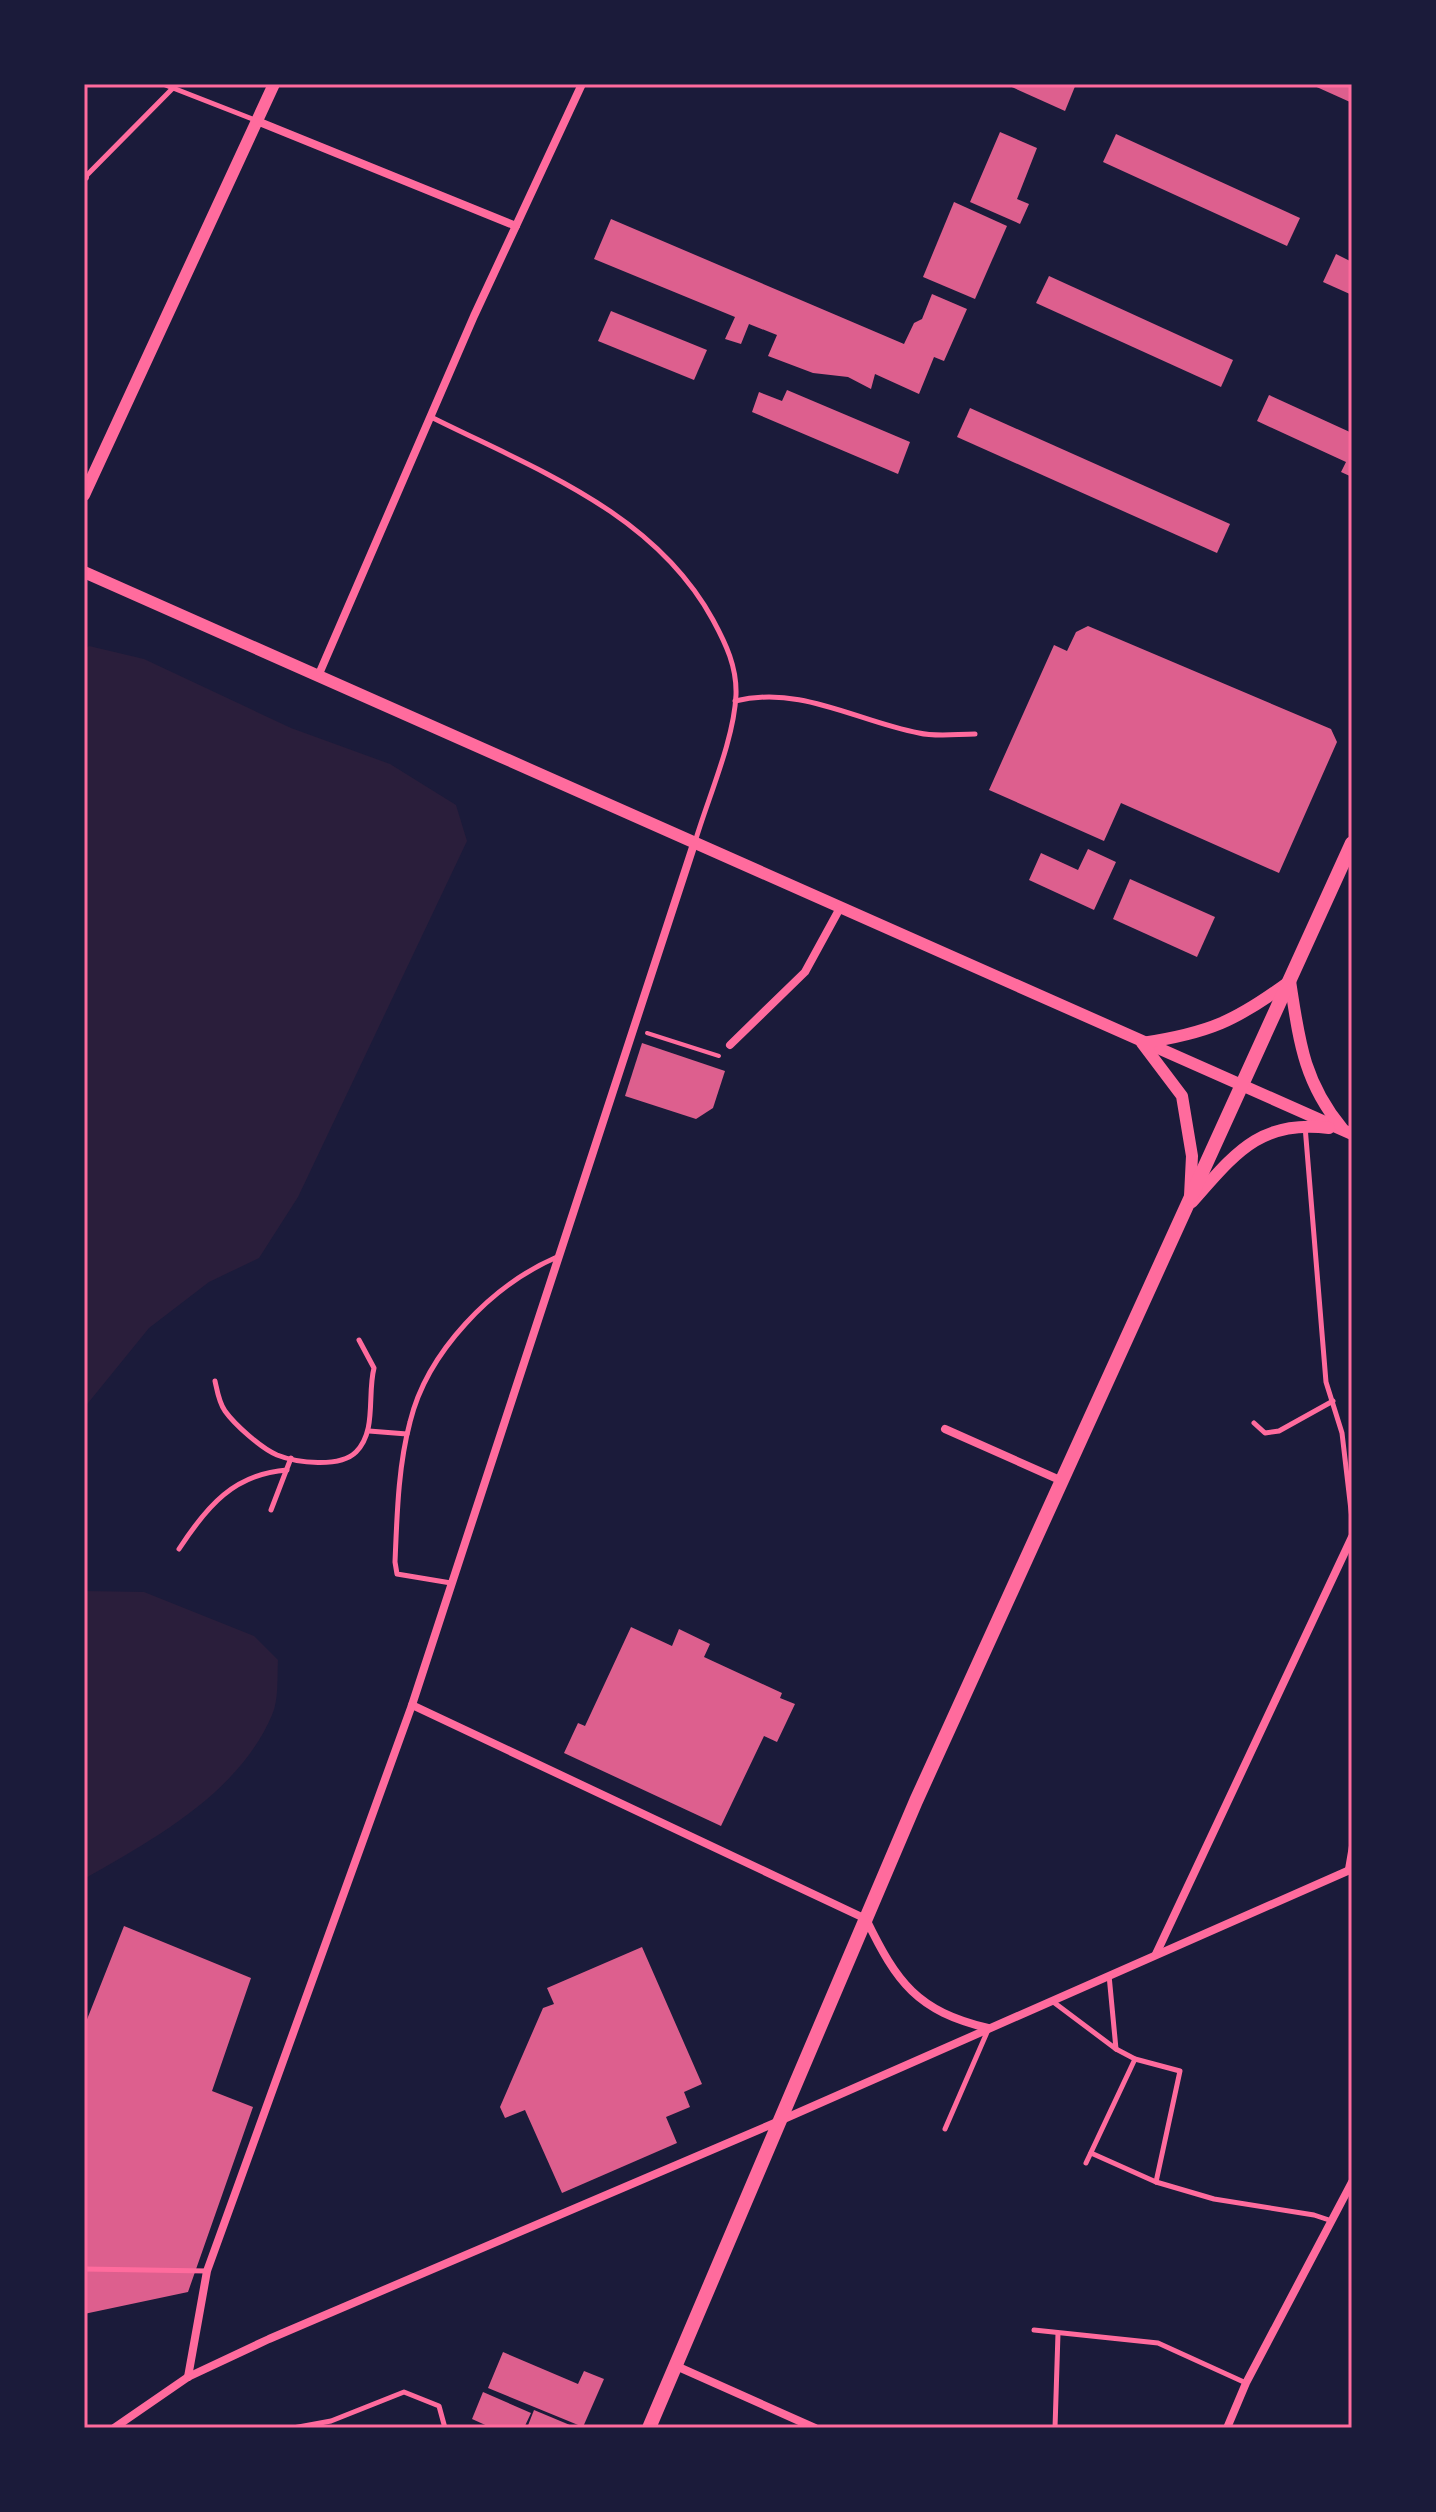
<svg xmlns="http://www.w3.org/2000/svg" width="1436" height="2512" viewBox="0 0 1436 2512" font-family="Manrope,sans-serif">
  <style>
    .green { fill: #2a1e3b }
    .building { fill: #dd5f8e }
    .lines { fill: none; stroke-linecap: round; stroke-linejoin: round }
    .path { stroke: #ff6b9d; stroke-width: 4 }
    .service { stroke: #ff6b9d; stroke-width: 5 }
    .minor { stroke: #ff6b9d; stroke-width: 8 }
    .tertiary { stroke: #ff6b9d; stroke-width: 12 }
    .secondary { stroke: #ff6b9d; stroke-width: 14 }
    .neatline { fill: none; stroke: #ff6b9d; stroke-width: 3 }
  </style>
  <rect width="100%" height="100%" fill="#1b1b3a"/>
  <g class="green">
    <path d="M89,646L144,659L291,728L390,764L456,805L467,841L298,1197L259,1258L209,1282L149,1328L84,1408V650Z"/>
    <path d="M84,1591L144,1592L254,1636L278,1660C277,1676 279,1700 272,1715C239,1793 154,1839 84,1879Z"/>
  </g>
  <g class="building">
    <path d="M1005,84H1076L1065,111Z"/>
    <path d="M1310,84H1352V97L1350,102Z"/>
    <path d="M1000,132L1037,148L1017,199L1029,204L1020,224L970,202Z"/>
    <path d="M1116,134L1300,218L1287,246L1103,162Z"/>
    <path d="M954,202L1007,226L975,299L923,277Z"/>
    <path d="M611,219L904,344L914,323L922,319L932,294L967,309L944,361L934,357L919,394L875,374L871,389L848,377L813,373L768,356L777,335L749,324L741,344L725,339L735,317L594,259Z"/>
    <path d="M1336,254L1352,262V295L1323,282Z"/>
    <path d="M1049,276L1233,360L1221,387L1036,303Z"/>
    <path d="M611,311L707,350L694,380L598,341Z"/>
    <path d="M787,390L910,442L898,474L752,412L759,392L782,401Z"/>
    <path d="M1269,395L1352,433V477L1341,472L1346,462L1257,421Z"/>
    <path d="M970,408L1230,524L1217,553L957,437Z"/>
    <path d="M1088,626L1331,729L1337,742L1279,873L1121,803L1104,841L989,790L1054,645L1067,651L1076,632Z"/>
    <path d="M1088,849L1116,862L1094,910L1029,880L1041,853L1078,870Z"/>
    <path d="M1130,879L1215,917L1197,957L1113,919Z"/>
    <path d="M642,1043L725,1071L713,1108L696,1119L625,1096Z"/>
    <path d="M631,1627L672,1646L679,1629L710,1644L704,1657L782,1693L780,1698L795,1704L777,1742L764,1736L721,1826L564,1753L578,1723L585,1726Z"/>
    <path d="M124,1926L251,1978L212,2091L253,2107L188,2292L84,2314V2027Z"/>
    <path d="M642,1947L702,2084L684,2092L690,2107L666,2117L677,2143L562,2193L525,2110L505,2118L500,2107L543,2008L554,2004L547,1988Z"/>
    <path d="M503,2352L578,2384L584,2371L604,2379L583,2427L488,2388Z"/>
    <path d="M483,2392L531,2413L524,2428H492L472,2419Z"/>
    <path d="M534,2410L577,2428H527Z"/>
  </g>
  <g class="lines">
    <path class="path" d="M647,1033L719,1056"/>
    <g class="service">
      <path d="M163,84L173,88L176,84"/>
      <path d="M85,177L173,88L255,120"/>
      <path d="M431,417C535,469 654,512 713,620C726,644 737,667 736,695C734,740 708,798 695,842"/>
      <path d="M735,701C801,685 856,721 919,733C936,737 957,734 975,734"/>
      <path d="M1305,1126L1326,1382L1342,1433L1352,1519"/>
      <path d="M215,1381C217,1390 219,1403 225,1411C235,1425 261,1448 277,1455C297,1463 340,1468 356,1452C377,1431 367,1395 374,1368L359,1340"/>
      <path d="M1254,1423L1265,1433L1279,1431L1333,1401"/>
      <path d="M369,1431L407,1434"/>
      <path d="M271,1510L291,1458"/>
      <path d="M179,1549C207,1506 234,1474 287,1470"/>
      <path d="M451,1583L397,1574L395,1562C397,1516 398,1467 410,1422C427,1352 492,1285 557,1257"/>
      <path d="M1347,1872L1352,1843"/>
      <path d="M1052,2001L1116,2049L1109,1975"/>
      <path d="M1116,2049L1135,2059L1180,2071L1156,2182L1214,2199L1314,2215L1332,2221"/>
      <path d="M945,2129L988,2030"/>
      <path d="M1091,2153L1156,2182"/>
      <path d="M1086,2163L1135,2059"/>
      <path d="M84,2269L207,2271"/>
      <path d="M1034,2330L1158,2343L1246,2383"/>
      <path d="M293,2428L331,2421L404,2392L439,2406L445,2428"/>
      <path d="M1055,2428L1058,2333"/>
    </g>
    <g class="minor">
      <path d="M257,121L516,226"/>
      <path d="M84,177H85"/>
      <path d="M319,674L474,316L582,84"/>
      <path d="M730,1045L805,972L840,908"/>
      <path d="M945,1429L1062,1481"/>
      <path d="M412,1705L866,1919C897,1983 917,2011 988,2028"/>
      <path d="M1156,1954L1352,1537"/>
      <path d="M674,2365L815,2428"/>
      <path d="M188,2377L207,2271L412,1705L694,844"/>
      <path d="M114,2428L188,2377L269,2339L777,2122L1352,1869"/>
      <path d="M1227,2428L1246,2383L1352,2182"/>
    </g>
    <g class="tertiary">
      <path d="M84,495L274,84"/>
      <path d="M84,572L1352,1134"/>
      <path d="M1190,1196L1192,1156L1182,1096L1142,1043C1209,1033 1236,1021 1290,981C1299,1039 1303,1081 1342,1128"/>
      <path d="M1192,1202C1234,1155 1259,1119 1329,1128"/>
    </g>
    <path class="secondary" d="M649,2428L916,1801L1352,843"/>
  </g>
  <rect width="1436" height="2512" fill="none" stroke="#1b1b3a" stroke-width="172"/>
  <rect x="86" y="86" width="1264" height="2340" class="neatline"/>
</svg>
